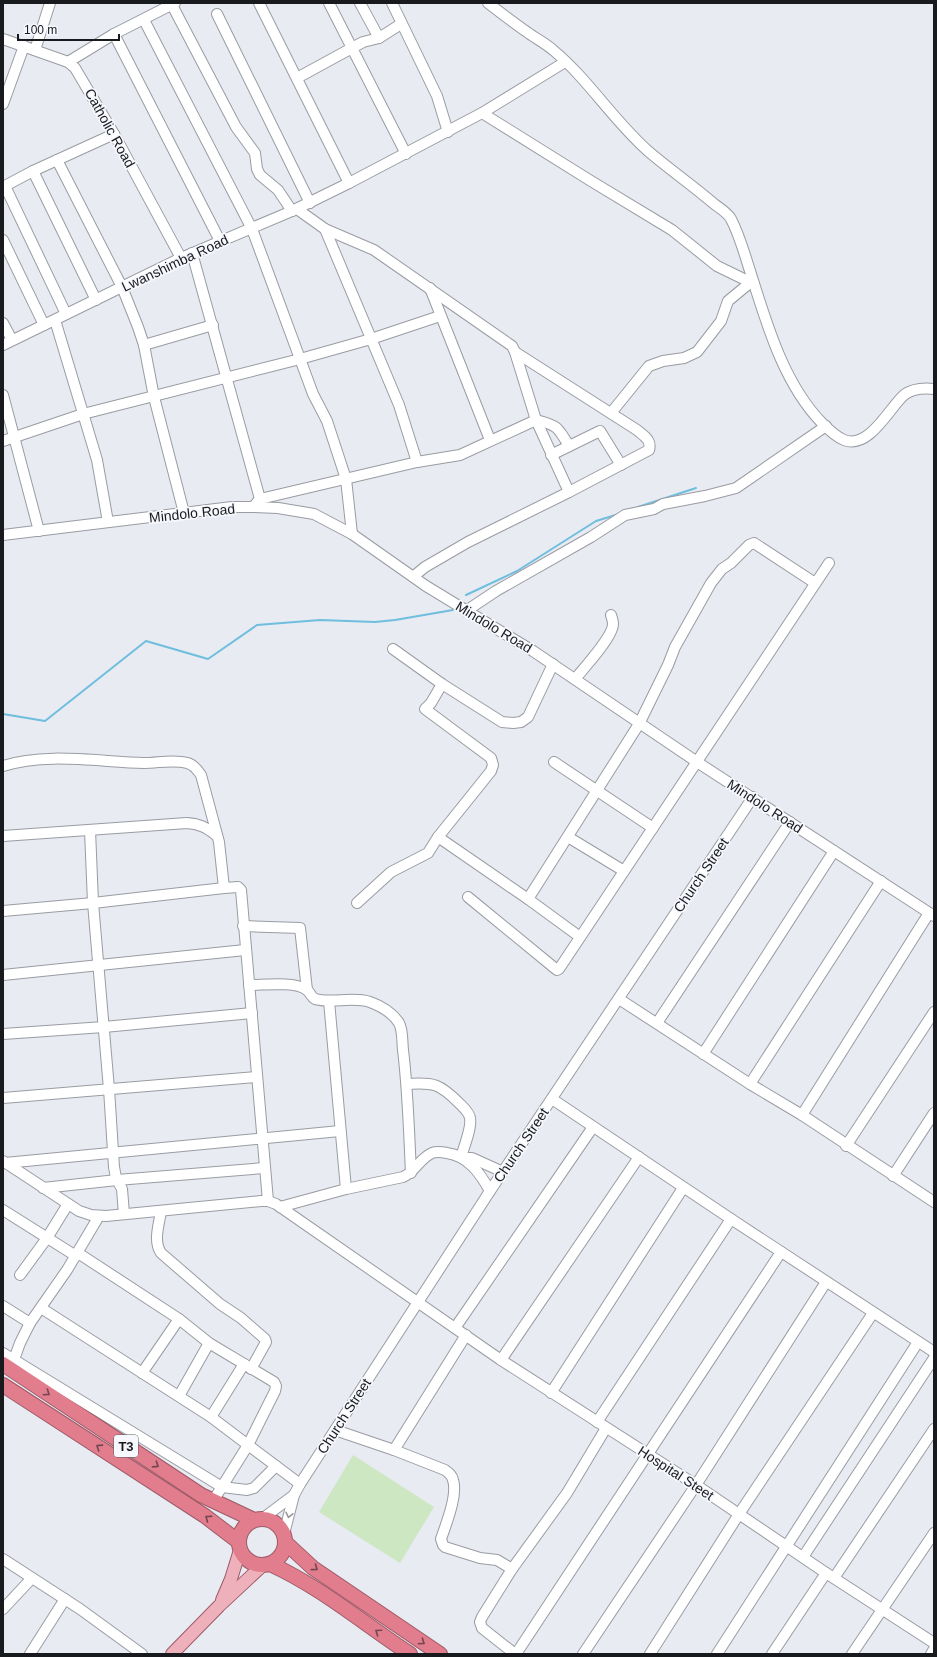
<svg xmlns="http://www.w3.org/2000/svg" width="937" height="1657" viewBox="0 0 937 1657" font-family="Arial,sans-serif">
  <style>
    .grass { fill: #cce7c2 }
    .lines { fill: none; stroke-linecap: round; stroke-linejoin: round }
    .stream { stroke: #6fbede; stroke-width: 2 }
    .minor-casing { stroke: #999ca2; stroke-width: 12 }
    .major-casing { stroke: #9c5a66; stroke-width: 14 }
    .highway-casing { stroke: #9c5a66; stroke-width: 16 }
    .minor { stroke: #fff; stroke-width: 10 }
    .major { stroke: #eeb1bb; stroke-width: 12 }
    .highway { stroke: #e27d8e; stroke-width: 14 }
    .oneway { stroke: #734750 }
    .oneway2 { stroke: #989899 }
    .labels { text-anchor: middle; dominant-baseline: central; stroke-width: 3.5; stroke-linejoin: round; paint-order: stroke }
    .shield { fill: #f6f8fe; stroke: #5b5d60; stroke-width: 1 }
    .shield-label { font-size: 13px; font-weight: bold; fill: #191a1d }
    .street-label { font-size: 14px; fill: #191a1d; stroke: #f6f8fe }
  </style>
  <rect width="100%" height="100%" fill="#e8ebf2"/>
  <path class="grass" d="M353,1455L434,1507L400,1563L319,1512Z"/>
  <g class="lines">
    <g class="stream">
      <path d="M638,507L696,488"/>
      <path d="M466,595L517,571L596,521L619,514"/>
      <path d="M3,714L45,721L146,641L208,659L257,625L320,620L375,622L395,620L453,610"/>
    </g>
    <g class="minor-casing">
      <g id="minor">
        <path d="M259,3L349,183"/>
        <path d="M329,3L406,154"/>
        <path d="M360,3L379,38"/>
        <path d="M392,3L437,96L448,132"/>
        <path d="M488,3C501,13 514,23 527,32C535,38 545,43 553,50C588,79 613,120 648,151C669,169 692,185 713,203C719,208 727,212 731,219C740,236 745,256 751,274C767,325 784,384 822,423C828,429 836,437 844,440C869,450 890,407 904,395C912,389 924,388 934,389"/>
        <path d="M172,5L236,127L255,153L257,169L260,175L278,190L292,211"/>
        <path d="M217,14L310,203"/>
        <path d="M144,20L252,229L313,394L327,421L346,479L352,534"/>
        <path d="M114,34L220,241"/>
        <path d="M3,39L68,62L75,68L114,134L181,258"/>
        <path d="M35,50L50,3"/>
        <path d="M68,62L114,34L175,3"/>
        <path d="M297,78L363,42L379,38L401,24"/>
        <path d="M3,104L24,46"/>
        <path d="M482,113L591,181L672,230L717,266L754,284"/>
        <path d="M57,160L122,287L138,327L144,345L154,397L184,513"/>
        <path d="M33,171L96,300"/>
        <path d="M5,186L66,314"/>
        <path d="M3,187L33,171L114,134"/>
        <path d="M297,209L325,229L374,250L512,346L515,352L536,420L569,492L468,542L425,567L414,576"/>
        <path d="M325,229L399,405L417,462"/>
        <path d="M3,240L44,325"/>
        <path d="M192,253L260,499"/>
        <path d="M430,288L490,440"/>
        <path d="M55,320L97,460L108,522"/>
        <path d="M3,323L12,340"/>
        <path d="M3,345L181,258L292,211L349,183L482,113L565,62"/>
        <path d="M144,345L213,325"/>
        <path d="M515,352L637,430C644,436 652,440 649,450L569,492"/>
        <path d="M3,395L39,531"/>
        <path d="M611,413L649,366L663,361L684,358L697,352L721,321L728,301L751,282"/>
        <path d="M3,441L83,414L300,359L371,339L440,316"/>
        <path d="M551,455L600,431L621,465"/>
        <path d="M253,507L260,499L417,462L460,455L536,420C557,425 558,427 569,446"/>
        <path d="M3,535L232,507H253L278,508L314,514L352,534L426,586L533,651L697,762L934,916"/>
        <path d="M466,611L496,591L591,537L625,515L654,509L663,504L705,496L736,488L826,426"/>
        <path d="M393,649L442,684L502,722L513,723L521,722L528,717L553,664"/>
        <path d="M575,679C583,669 613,637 613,624C613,622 612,618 611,615"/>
        <path d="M554,762L653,828"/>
        <path d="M3,766C46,752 100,762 144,763C158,763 174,759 187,763C193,764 197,769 201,775L219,842L224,888L238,887L241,890L268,1201"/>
        <path d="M90,830L93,903L109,1089L114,1167L116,1178L122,1189L124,1214"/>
        <path d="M3,836L187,823C199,824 206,827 216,835"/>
        <path d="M438,837L491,771L493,765L491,758L425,709L431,703L442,684"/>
        <path d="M568,837L624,871"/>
        <path d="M468,897L557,970L559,969L829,563"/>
        <path d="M357,903L391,872L428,853L438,837L528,899"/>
        <path d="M3,911L93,903L224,888"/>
        <path d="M243,926L300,928L307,990"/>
        <path d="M580,937L528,899L639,724L668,665L675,647L711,583L722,569L731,563L749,545L754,543L815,583"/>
        <path d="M3,975L245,950"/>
        <path d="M249,985C264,985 295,981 307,990C310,992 311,997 315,999C332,1004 352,996 370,1002C381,1006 392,1012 399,1023C403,1030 402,1042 403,1050C408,1091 409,1132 411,1173"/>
        <path d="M619,999L750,1084L802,1115L934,1202"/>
        <path d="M329,1001L346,1189"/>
        <path d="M657,1023L790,822"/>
        <path d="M3,1034L104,1027L252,1013"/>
        <path d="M703,1054L834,851"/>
        <path d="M407,1084C434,1082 440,1084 459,1103C463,1107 469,1112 470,1118C472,1127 464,1147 461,1157"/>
        <path d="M750,1084L881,881"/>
        <path d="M3,1098L257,1077"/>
        <path d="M552,1099L731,1219L934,1352"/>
        <path d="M802,1115L929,913"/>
        <path d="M846,1146L934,1012"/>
        <path d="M462,1158H472L503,1172"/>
        <path d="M3,1161L79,1211L91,1215L106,1216L261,1201H268L276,1204L501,1360L696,1485L826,1573L934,1643"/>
        <path d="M5,1163L340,1131"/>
        <path d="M893,1176L934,1113"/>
        <path d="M43,1188L117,1180L264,1168"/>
        <path d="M280,1207L346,1189L403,1177C415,1172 420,1158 432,1153C437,1151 442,1152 447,1153C468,1156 480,1173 490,1191"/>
        <path d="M3,1210L76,1256"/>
        <path d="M161,1211C159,1225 153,1241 161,1253L220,1304L241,1318L265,1339L266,1342L251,1369"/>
        <path d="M20,1275L47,1238L68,1204"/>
        <path d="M3,1306L30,1323L67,1270L99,1216"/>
        <path d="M41,1308L211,1417L248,1445L275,1391L276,1386L274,1382L209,1343L179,1319L78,1253"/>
        <path d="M455,1328L593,1127"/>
        <path d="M466,1335L394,1450L445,1470C449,1473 452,1475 453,1480C458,1495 446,1524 441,1539L443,1545L445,1547L480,1558L497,1560L512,1569L567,1493L606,1428"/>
        <path d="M3,1353L222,1487L247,1490L254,1488L276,1466"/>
        <path d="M501,1360L639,1157"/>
        <path d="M12,1365L20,1343L30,1323"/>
        <path d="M142,1373L179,1319"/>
        <path d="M551,1393L683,1188"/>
        <path d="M179,1396L209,1343"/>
        <path d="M211,1417L244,1364"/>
        <path d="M597,1422L731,1219"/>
        <path d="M335,1430L394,1450"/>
        <path d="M213,1501L248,1445L300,1484"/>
        <path d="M262,1519L294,1495"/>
        <path d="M284,1534L294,1495L300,1484L490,1191L753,797"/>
        <path d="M803,1557L934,1358"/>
        <path d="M3,1559L80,1609L142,1654"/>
        <path d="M512,1569L482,1617L480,1622L482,1628L515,1654"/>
        <path d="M834,1578L934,1429"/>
        <path d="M3,1609L32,1578"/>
        <path d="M30,1654L65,1599"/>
        <path d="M516,1654L781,1252"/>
        <path d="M583,1654L696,1485L826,1282"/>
        <path d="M650,1654L739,1514L873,1313"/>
        <path d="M717,1654L918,1342"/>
        <path d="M772,1654L826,1573"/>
        <path d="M852,1654L934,1533"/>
        <path d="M931,1654L934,1649"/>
      </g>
    </g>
    <g class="major-casing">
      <g id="major">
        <path d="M222,1600L231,1579L240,1550"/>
        <path d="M172,1654L219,1606L263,1565"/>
      </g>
    </g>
    <g class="highway-casing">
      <g id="highway">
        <path d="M3,1364L201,1495L254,1520"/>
        <path d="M3,1385L205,1516L239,1542"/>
        <circle cx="262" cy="1542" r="23"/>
        <path d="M286,1543L313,1568L440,1654"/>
        <path d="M270,1564C321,1587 364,1624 410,1654"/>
      </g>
    </g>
    <use href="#minor" class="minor"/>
    <use href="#major" class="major"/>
    <use href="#highway" class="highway"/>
  </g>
  <defs><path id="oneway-chevron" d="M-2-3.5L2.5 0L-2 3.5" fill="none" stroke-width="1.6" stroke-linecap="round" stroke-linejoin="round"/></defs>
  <g class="oneway">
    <use href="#oneway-chevron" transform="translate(47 1393) rotate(34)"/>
    <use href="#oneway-chevron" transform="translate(99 1447) rotate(-147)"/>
    <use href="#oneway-chevron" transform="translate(156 1465) rotate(33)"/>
    <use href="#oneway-chevron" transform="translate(208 1518) rotate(-143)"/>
    <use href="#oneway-chevron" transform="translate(315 1568) rotate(36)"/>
    <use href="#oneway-chevron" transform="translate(378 1632) rotate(-145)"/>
    <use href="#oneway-chevron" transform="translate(422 1642) rotate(34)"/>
  </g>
  <use class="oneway2" href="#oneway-chevron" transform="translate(289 1515) rotate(103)"/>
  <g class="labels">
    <rect class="shield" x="114" y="1435" width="24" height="22" rx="3"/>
    <g class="shield-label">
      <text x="126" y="1446">T3</text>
    </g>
    <g class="street-label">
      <text transform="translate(110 128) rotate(61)">Catholic Road</text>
      <text transform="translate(175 263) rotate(-25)">Lwanshimba Road</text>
      <text transform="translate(192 513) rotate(-6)">Mindolo Road</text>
      <text transform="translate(494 627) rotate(31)">Mindolo Road</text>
      <text transform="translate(765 806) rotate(33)">Mindolo Road</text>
      <text transform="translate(701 875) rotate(-56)">Church Street</text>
      <text transform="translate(521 1145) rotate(-56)">Church Street</text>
      <text transform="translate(344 1416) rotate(-57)">Church Street</text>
      <text transform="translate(676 1473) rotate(33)">Hospital Steet</text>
    </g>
  </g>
  <rect width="937" height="1657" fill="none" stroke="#191a1d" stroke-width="8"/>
  <path d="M18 34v6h101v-6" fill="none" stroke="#191a1d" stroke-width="2"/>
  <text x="24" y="34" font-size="12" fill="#191a1d" stroke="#f6f8fe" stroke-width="3" paint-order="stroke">100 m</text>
</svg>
